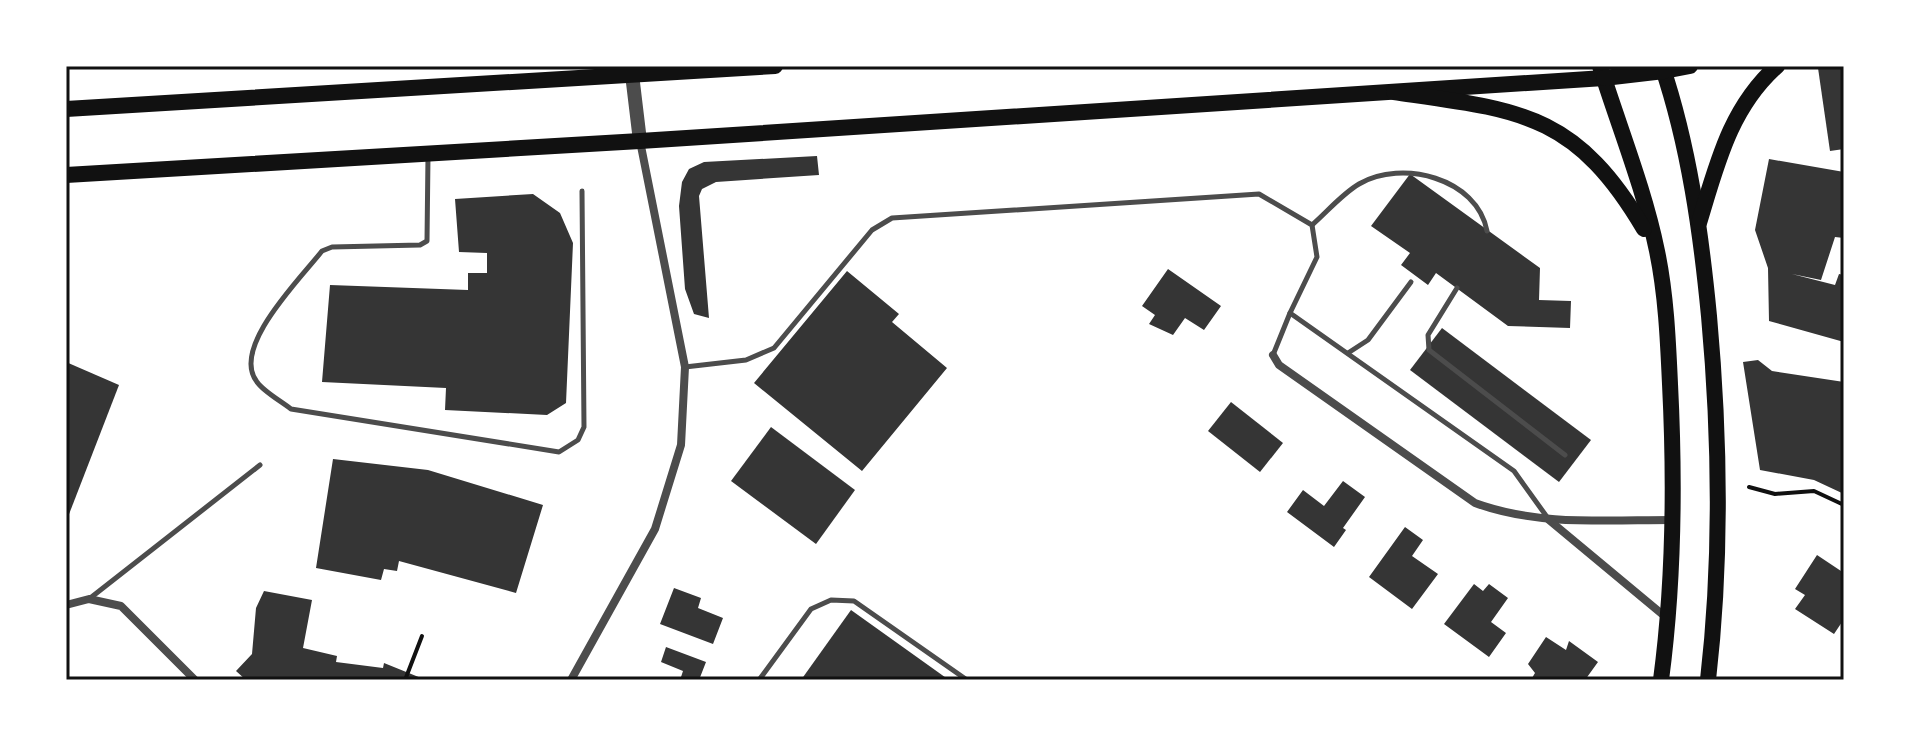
<svg xmlns="http://www.w3.org/2000/svg" width="1910" height="746" viewBox="0 0 1910 746" font-family="'PT Sans',sans-serif">
  <style>
    .building { fill: #353535 }
    .lines { fill: none; stroke-linecap: round; stroke-linejoin: round }
    .path { stroke: #111; stroke-width: 4 }
    .service { stroke: #4c4c4c; stroke-width: 5 }
    .minor { stroke: #4c4c4c; stroke-width: 8 }
    .tertiary { stroke: #4c4c4c; stroke-width: 14 }
    .secondary { stroke: #111; stroke-width: 16 }
    .primary { stroke: #111; stroke-width: 16 }
    .neatline { fill: none; stroke: #111; stroke-width: 3 }
  </style>
  <rect width="100%" height="100%" fill="#fff"/>
  <g class="building">
    <path d="M1844,66V149L1830,151L1818,68Z"/>
    <path d="M817,156L819,175L716,182L702,189L699,196L709,318L694,314L685,289L679,206L682,182L689,169L704,162Z"/>
    <path d="M1769,159L1844,172V238L1835,237L1821,280L1792,274L1835,285L1839,274L1844,275V342L1769,321L1768,268L1755,230Z"/>
    <path d="M1410,174L1540,268L1539,300L1571,301L1570,328L1508,326L1436,273L1428,285L1401,265L1410,253L1371,226Z"/>
    <path d="M533,194L560,213L573,243L566,403L547,415L445,410L446,388L322,382L330,285L468,290V273H487V253L459,252L455,199Z"/>
    <path d="M1168,269L1221,306L1204,330L1185,318L1173,335L1149,324L1155,315L1142,306Z"/>
    <path d="M847,271L899,314L892,322L947,368L862,471L754,383Z"/>
    <path d="M1442,328L1591,440L1559,482L1410,370Z"/>
    <path d="M1758,360L1772,371L1844,382V494L1814,480L1760,470L1743,362Z"/>
    <path d="M66,362L119,385L66,522Z"/>
    <path d="M1231,402L1283,443L1260,472L1208,431Z"/>
    <path d="M771,427L855,490L816,544L731,481Z"/>
    <path d="M333,459L428,470L543,505L516,593L399,561L397,571L384,569L381,580L316,568Z"/>
    <path d="M1343,481L1365,497L1343,528L1346,530L1334,547L1287,512L1303,490L1324,506Z"/>
    <path d="M1405,527L1423,540L1412,556L1438,574L1412,609L1369,577Z"/>
    <path d="M1817,555L1844,573V619L1834,634L1795,609L1805,595L1795,589Z"/>
    <path d="M1474,584L1483,591L1489,584L1508,598L1491,622L1506,633L1489,657L1444,624Z"/>
    <path d="M674,588L701,598L698,608L723,618L713,644L660,624Z"/>
    <path d="M264,591L312,600L303,648L337,656L336,662L383,668L384,663L426,680H246L236,671L252,654L256,608Z"/>
    <path d="M851,610L949,680H801Z"/>
    <path d="M1546,637L1566,650L1569,641L1598,662L1585,680L1532,678L1535,673L1528,664Z"/>
    <path d="M666,647L706,662L699,680H680L683,671L661,662Z"/>
  </g>
  <g class="lines">
    <g class="path">
      <path d="M1749,487L1775,494L1814,491L1844,505"/>
      <path d="M405,680L422,636"/>
    </g>
    <g class="service">
      <path d="M428,156L427,241L420,245L332,247L322,251C301,278 230,348 257,382C264,392 281,401 291,409L559,452L578,440L584,427L582,191"/>
      <path d="M1312,225C1327,212 1342,194 1359,184C1402,159 1477,178 1487,231"/>
      <path d="M1457,288L1428,335L1429,350L1565,455"/>
      <path d="M1348,353L1368,340L1411,282"/>
      <path d="M1273,355L1290,313"/>
      <path d="M685,367L746,360L774,348L872,230L892,218L1259,194L1312,225L1317,257L1290,313L1514,471L1547,517"/>
      <path d="M89,599L260,465"/>
      <path d="M759,680L811,609L831,600L854,601L967,680"/>
    </g>
    <g class="minor">
      <path d="M1273,355L1279,365L1475,503C1538,526 1605,520 1672,520"/>
      <path d="M1549,520L1668,619"/>
      <path d="M66,605L89,599L121,606L195,680"/>
      <path d="M571,680L655,529L681,445L685,367L640,141"/>
    </g>
    <path class="tertiary" d="M631,66L640,141"/>
    <g class="secondary">
      <path d="M1664,71L1690,66"/>
      <path d="M66,109L775,66"/>
      <path d="M66,175L640,141L1604,78"/>
    </g>
    <g class="primary">
      <path d="M1600,66C1619,127 1644,188 1657,251C1666,294 1668,340 1670,384C1675,483 1674,582 1661,680"/>
      <path d="M1662,66C1689,146 1701,233 1709,316C1720,437 1722,559 1708,680"/>
      <path d="M1604,78L1664,71"/>
      <path d="M1394,92C1519,110 1575,112 1644,229"/>
      <path d="M1699,223C1717,164 1730,108 1777,66"/>
    </g>
  </g>
  <rect width="1910" height="746" fill="none" stroke="#ffffff" stroke-width="136"/>
  <rect x="68" y="68" width="1774" height="610" class="neatline"/>
</svg>
